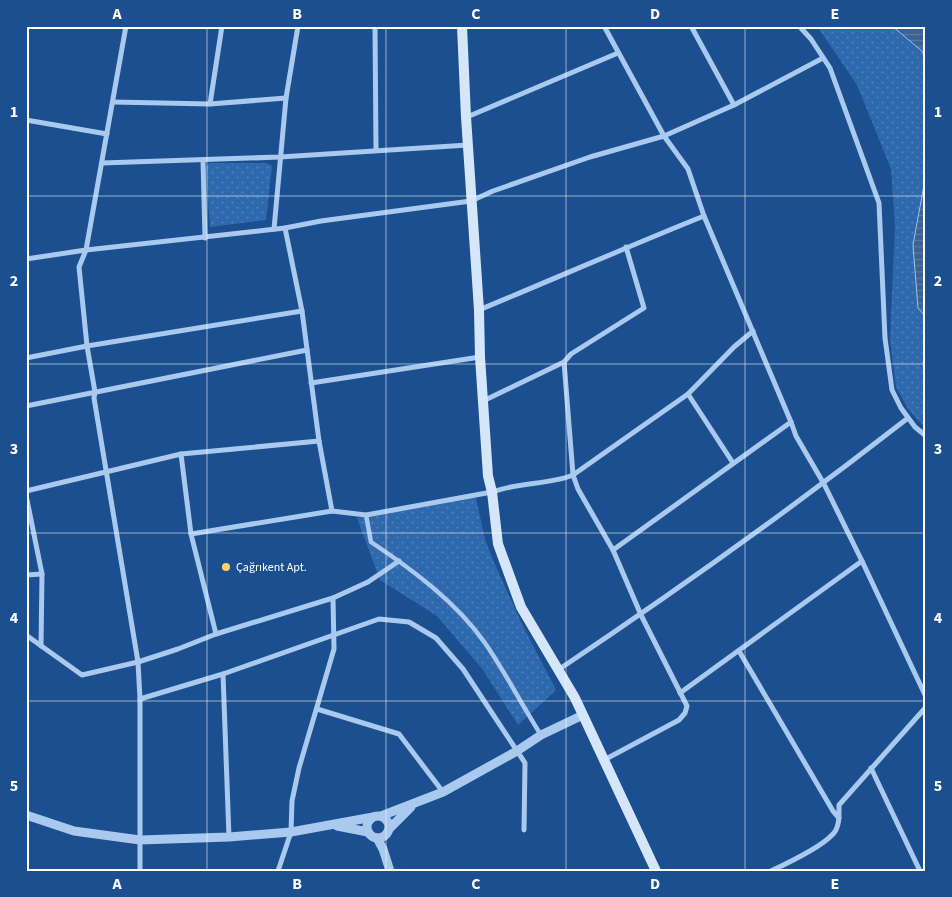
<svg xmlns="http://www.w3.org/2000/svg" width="952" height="897" viewBox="0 0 952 897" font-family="'Source Sans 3',sans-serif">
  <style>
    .grass { fill: url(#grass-dots) }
    .water { fill: url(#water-rules); stroke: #9cc4f0 }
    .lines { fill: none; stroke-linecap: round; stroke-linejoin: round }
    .pedestrian { stroke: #a9c9ee; stroke-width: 4.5 }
    .minor { stroke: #a9c9ee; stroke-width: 5 }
    .tertiary { stroke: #a9c9ee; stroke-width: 9 }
    .secondary { stroke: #d6e6fa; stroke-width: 10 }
    .grid { fill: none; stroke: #fff; stroke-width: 1; stroke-opacity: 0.55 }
    .poi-dot { fill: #ffd166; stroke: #1b4f8f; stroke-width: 2 }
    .labels { text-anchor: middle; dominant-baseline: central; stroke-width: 4; stroke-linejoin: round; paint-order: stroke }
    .poi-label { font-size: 12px; fill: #fff; stroke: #1b4f8f; text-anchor: start }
    .neatline { fill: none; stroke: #fff; stroke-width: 2 }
    .grid-label { font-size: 16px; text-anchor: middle; font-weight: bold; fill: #fff }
  </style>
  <defs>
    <pattern id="grass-dots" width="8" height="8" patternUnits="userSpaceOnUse" patternTransform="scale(1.25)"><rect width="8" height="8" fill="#2e69ad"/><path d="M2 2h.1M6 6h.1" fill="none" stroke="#4d80b9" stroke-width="1.8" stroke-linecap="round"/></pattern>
    <pattern id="water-rules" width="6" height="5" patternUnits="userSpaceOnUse" patternTransform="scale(1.25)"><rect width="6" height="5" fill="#3c6290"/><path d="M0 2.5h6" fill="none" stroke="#597aa1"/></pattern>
  </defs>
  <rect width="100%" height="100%" fill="#1b4f8f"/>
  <g class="grass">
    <path d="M817,26H892L922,51L926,60V174L913,245L918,307L926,317V429L908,409L896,387L890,340L895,226L891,169L857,85Z"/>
    <path d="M209,163H266L272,166L266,220L210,227L206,168Z"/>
    <path d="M475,494L485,539L493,560L521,622L556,690L518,725L483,670L437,616L380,580L357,518Z"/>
  </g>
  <g class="water">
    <path d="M892,26H926V60L922,51Z"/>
    <path d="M926,174V317L918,308L913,245Z"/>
  </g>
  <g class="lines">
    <path class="pedestrian" d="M366,515L371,542C413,570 456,602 485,643C505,672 522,705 541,735"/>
    <g class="minor">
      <path d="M126,26L86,250L79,267L87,346L95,392L94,398L138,662L140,699V871"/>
      <path d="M375,26L376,150"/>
      <path d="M604,26L664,136L688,169L704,216L791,422L796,436L824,484L862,561L926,697"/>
      <path d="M691,26L734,105"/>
      <path d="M799,26L811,39L830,68L879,203L885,338L892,390L901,408L915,427L926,436"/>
      <path d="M113,102L210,104L286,98"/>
      <path d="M210,104L222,26"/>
      <path d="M467,117L618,53"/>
      <path d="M26,120L107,134"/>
      <path d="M203,160L205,238"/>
      <path d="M102,163L280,157L468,145"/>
      <path d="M285,228L302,311L319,441L332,511"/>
      <path d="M274,229L286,98L298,26"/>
      <path d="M26,259L86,250L285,228L321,221L471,201L493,191L590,157L664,136L734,105L823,58"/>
      <path d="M479,310C554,279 629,246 704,216"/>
      <path d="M26,358L87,346L302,311"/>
      <path d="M564,362L573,475L578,489L613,550L641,615L687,706L685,713L679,720L604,760"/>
      <path d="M311,383L480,357"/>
      <path d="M688,394L733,463"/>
      <path d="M483,401L564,362L571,354L644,308L626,247"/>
      <path d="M26,406L307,350"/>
      <path d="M181,454L191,534L216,634"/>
      <path d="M26,491L181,454L319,441"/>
      <path d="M26,495L42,574L41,646"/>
      <path d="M191,534L332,511L366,515L492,492C519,482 549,485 573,475L688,394L734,347L753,331"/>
      <path d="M613,550L791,422"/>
      <path d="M26,575L42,574"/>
      <path d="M26,635L82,675L138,662L178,649L216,634L333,598L368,582L399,561"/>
      <path d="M739,651L833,811L839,818"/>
      <path d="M558,670C678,590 795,506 908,418"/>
      <path d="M223,674L229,837"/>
      <path d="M680,693L862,561"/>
      <path d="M140,699L223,674L379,619L409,622L436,638L463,669L525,763L524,830"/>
      <path d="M317,709L399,734L443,792"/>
      <path d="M871,768L920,871"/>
      <path d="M278,871L291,832L292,801L299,768L334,649L333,598"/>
      <path d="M771,871C788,863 820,848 832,835C840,828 839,815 839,805L926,707"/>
    </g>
    <g class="tertiary">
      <path d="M26,815L74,831L140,840L229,837L291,832L373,817"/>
      <circle cx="378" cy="827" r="11"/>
      <path d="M381,816L443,792L517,751L541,735L583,715"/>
      <path d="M337,826L368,832"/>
      <path d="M389,829L411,807"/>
      <path d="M377,838L383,849L390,871"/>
    </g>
    <path class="secondary" d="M462,26L466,117L479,310L480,357L488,476L492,492L498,544L521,607L575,698L656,871"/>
  </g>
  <path class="grid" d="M207,26V871M386,26V871M566,26V871M745,26V871M26,196H926M26,364H926M26,533H926M26,701H926"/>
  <circle class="poi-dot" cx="226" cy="567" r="5"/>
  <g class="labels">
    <g class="poi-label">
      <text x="236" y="567">Çağrıkent Apt.</text>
    </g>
  </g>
  <rect width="952" height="897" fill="none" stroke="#1b4f8f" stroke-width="55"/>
  <rect x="28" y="28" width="896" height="842" class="neatline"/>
  <g class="grid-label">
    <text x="117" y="19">A</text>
    <text x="297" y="19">B</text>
    <text x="476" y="19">C</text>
    <text x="655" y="19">D</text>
    <text x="835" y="19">E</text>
    <text x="14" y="117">1</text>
    <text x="938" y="117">1</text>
    <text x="14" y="286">2</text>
    <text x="938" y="286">2</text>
    <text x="14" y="454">3</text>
    <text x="938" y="454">3</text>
    <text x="14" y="623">4</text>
    <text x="938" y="623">4</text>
    <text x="14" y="791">5</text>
    <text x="938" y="791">5</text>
    <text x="117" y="889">A</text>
    <text x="297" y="889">B</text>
    <text x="476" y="889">C</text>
    <text x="655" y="889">D</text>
    <text x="835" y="889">E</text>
  </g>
</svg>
